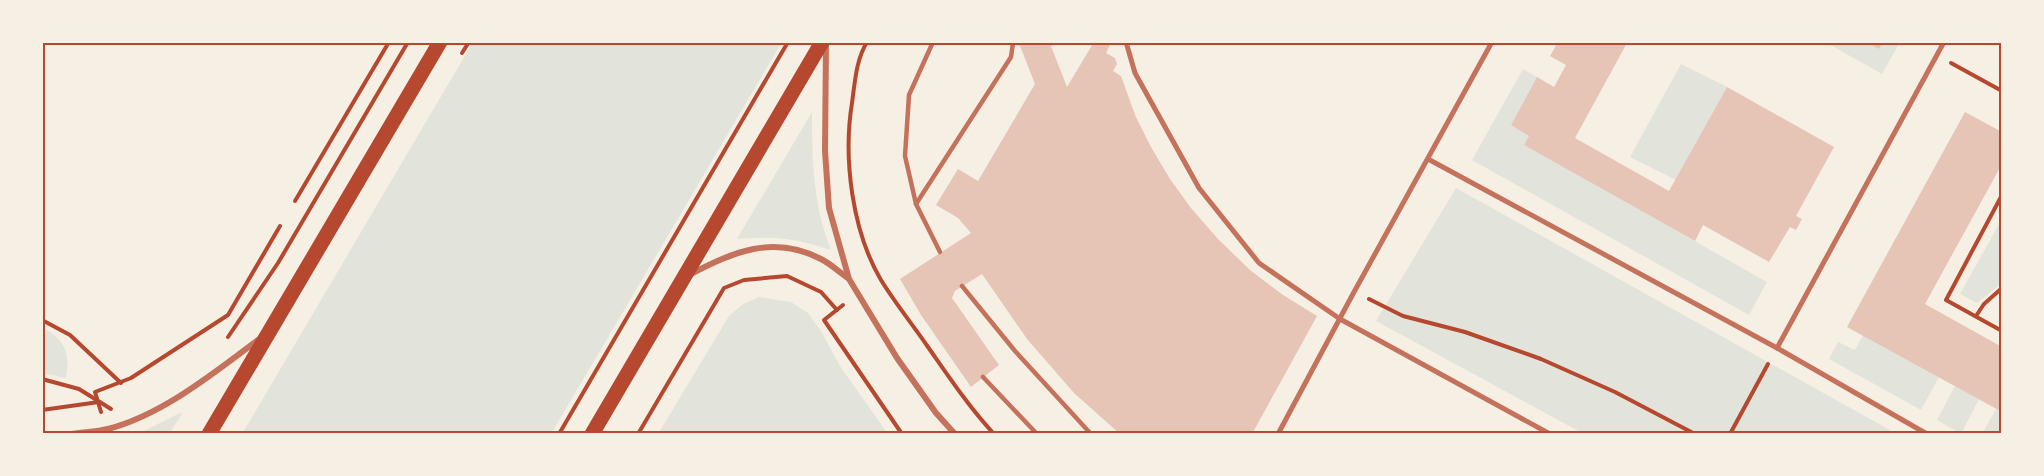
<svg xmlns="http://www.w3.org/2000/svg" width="2044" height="476" viewBox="0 0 2044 476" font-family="Cabin,sans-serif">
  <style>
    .green { fill: #e2e4dc }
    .building { fill: #e6c5b7 }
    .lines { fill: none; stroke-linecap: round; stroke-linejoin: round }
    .path { stroke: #b5482f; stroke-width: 4 }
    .service { stroke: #c5725c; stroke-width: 4.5 }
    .pedestrian { stroke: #c5725c; stroke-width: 5 }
    .minor { stroke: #c5725c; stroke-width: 6 }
    .primary { stroke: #b5482f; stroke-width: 15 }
    .neatline { fill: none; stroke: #b5482f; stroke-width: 2 }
  </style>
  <rect width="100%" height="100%" fill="#f6efe4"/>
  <g class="green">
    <path d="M473,42H782L551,434H242Z"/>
    <path d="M1825,42H1866L1879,49L1883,42H1900L1882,74Z"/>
    <path d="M1681,64L1727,87L1676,180L1630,157Z"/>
    <path d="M1523,69L1537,77L1511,125L1529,136L1525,145L1767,282L1749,315L1472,160Z"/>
    <path d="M812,112C812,160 813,205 831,250C793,238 776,236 737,239Z"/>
    <path d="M1456,188L1897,434H1584L1376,321Z"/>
    <path d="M2002,219V283L1977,303L1960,294Z"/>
    <path d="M759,297L791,302L808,313L821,331L840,366L888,434H658L729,316L743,304Z"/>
    <path d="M42,327C65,340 70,352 66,378L42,373Z"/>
    <path d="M1863,335L1939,377L1921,410L1829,359L1838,342L1855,350Z"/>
    <path d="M1955,386L1979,399L1961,434L1937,420Z"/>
    <path d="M1996,409L2002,412V434H1982Z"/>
    <path d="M180,413L182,414L169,434H138Z"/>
  </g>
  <g class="building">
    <path d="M1011,42H1059L1051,46L1067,87L1094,42L1111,43L1106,53L1115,58L1117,64L1113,71L1121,76L1135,115L1151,147L1170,179L1191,208L1218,239L1250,270L1283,295L1317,316L1252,434H1120L1074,393L1027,339L982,274L955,291L952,298L999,365L971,387L921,315L900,279L971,233L958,218L936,205L958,169L978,181L1035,84L1020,46Z"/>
    <path d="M1558,42L1627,43L1575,138L1669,191L1727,87L1834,147L1796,216L1802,219L1796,230L1790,227L1769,262L1703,225L1695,241L1524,145L1529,136L1511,125L1537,77L1554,87L1566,65L1550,56Z"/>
    <path d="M1866,42H1883L1879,49Z"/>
    <path d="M1965,112L2002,132V164L1925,304L2002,347V412L1847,327Z"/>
  </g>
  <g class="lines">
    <g class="path">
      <path d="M867,42C856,60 855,82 852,103C843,158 852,231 881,280C895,303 913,325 928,347C949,377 969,407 994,434"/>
      <path d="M462,53L469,42"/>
      <path d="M1951,63L2002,91"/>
      <path d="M2002,195L1946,300L2002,331"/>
      <path d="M295,201L389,42"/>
      <path d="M1369,299L1403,316L1465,332L1541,359L1615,392L1695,434"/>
      <path d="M843,305L824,320L902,434"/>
      <path d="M1976,316L1984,304L2002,288"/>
      <path d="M42,320L70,335L121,383"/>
      <path d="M228,337L278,263L408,42"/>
      <path d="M42,379L79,389L111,409"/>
      <path d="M42,410L99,402"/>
      <path d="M101,412L95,392L131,378L228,315L280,226"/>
      <path d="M559,434L788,42"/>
      <path d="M638,434L724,288L744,280L787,276L821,292L837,310"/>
      <path d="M1730,434L1768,364"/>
    </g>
    <g class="service">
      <path d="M933,42L909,95L905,156L916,204L1011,57L1013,43"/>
      <path d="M916,204L940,252"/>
      <path d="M962,286L1015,351L1091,434"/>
      <path d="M983,377L1037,434"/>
    </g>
    <g class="pedestrian">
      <path d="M1126,42L1135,73L1199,188L1259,263L1340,319L1550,434"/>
      <path d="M1428,159L1777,348L1927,434"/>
      <path d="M1777,348L1944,42"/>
      <path d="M1278,434L1354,292L1492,42"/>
    </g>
    <g class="minor">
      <path d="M826,43L825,151L829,208L849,279L897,358L936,413L955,434"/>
      <path d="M689,275C733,252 773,234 821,259C831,264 839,272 848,278"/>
      <path d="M71,434C83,432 96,432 108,429C162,415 214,373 258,340"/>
    </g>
    <g class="primary">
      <path d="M209,434L440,42"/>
      <path d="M592,434L822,42"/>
    </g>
  </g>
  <rect width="2044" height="476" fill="none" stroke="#f6efe4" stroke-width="87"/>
  <rect x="44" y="44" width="1956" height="388" class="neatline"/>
</svg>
